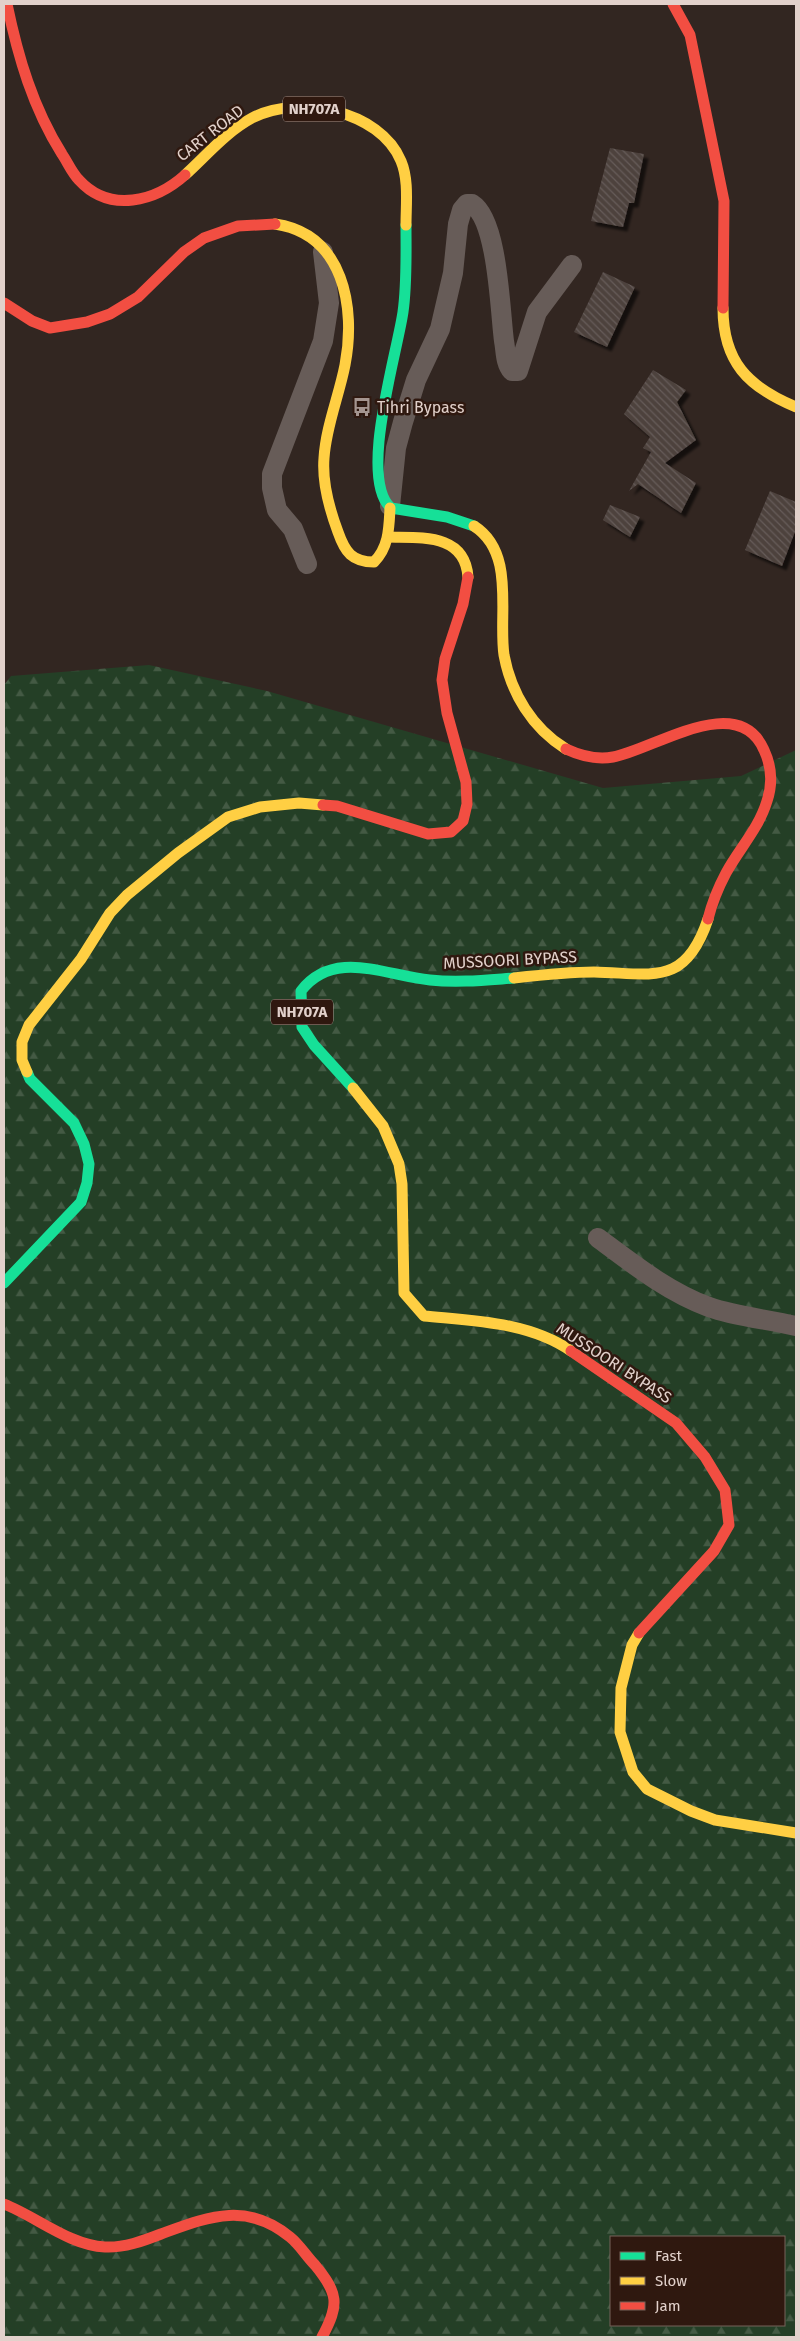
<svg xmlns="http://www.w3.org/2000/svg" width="800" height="2341" viewBox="0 0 800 2341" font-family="'Fira Sans',sans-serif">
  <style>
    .forest { fill: url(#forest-firs); fill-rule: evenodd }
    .building { fill: url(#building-back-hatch); filter: url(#shadow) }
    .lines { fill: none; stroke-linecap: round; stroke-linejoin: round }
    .street { stroke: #675c58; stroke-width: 20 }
    .fast { stroke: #16e098; stroke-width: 11 }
    .slow { stroke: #ffcf43; stroke-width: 11 }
    .jam { stroke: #f24e42; stroke-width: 11 }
    .labels { text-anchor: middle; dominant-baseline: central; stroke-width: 5; stroke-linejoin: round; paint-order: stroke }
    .shield { fill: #2f180f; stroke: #ac9a93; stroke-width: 1 }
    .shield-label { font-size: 15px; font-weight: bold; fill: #e2d1cb }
    .street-label { font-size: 16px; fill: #e2d1cb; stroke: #2f180f }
    .poi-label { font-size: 16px; fill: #e2d1cb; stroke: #2f180f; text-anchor: start }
  </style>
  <defs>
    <pattern id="forest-firs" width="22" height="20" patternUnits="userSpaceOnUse" patternTransform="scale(1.25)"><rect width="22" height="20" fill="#243f26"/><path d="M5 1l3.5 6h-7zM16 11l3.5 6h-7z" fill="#445a44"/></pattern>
    <pattern id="building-back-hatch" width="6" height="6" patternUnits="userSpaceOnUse" patternTransform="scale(1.25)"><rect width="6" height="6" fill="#4d423e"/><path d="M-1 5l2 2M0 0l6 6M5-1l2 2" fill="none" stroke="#665c59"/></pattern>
    <filter id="shadow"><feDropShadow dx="4.5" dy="4.5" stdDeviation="1" flood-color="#0009"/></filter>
  </defs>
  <rect width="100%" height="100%" fill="#322621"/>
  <path class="forest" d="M149,665L267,691L603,788L741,776L796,750V2337H4V685L11,676ZM611,2237H784V2325H611Z"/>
  <g class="building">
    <path d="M610,148L644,154L634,203H629L623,227L591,221Z"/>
    <path d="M603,272L635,287L607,347L574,332Z"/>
    <path d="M653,370L686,390L677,402L696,440L665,463L696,483L681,513L638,484L629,491L651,452L643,448L650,437L624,414Z"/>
    <path d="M770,491L796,502V529L782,566L745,550Z"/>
    <path d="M610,505L640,517L630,537L603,520Z"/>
  </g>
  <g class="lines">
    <g class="street">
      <path d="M390,506L396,448L403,422L416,380L440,329L453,273L458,224L462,210L467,204H472C498,220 500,311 504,341C506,351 505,363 512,371H518L537,312L572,265"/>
      <path d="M307,564L293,529L277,510L272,488V474L323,341L329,303L323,252"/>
      <path d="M598,1238C633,1264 668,1292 709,1307C737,1317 768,1319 796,1326"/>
    </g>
    <g class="fast">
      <path d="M406,225C406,254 407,284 403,312C397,354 358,479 391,508L447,517L474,526"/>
      <path d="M353,1088L314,1045L302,1027L301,991C334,948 386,976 430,980C458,983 486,980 514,978"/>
      <path d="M4,1283L81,1202L87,1183L89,1164L84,1144L74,1123L30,1079L27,1072"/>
    </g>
    <g class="slow">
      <path d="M185,175C207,155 226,132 252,118C297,94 380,110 401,161C409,180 406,204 406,225"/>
      <path d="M275,224C344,234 356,308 345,365C339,396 326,426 324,458C322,483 329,508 338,532C345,552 352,562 374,562C389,547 389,528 390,508"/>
      <path d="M723,308C723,362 748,387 796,407"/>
      <path d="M474,526C516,553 498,614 504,655C511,693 532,728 566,749"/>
      <path d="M388,537C421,538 465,533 468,577"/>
      <path d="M514,978C541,975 568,972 594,972C652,973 685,988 708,919"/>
      <path d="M27,1072L22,1060V1042L29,1025L81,959L110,913L127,895L178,853L228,817L260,807L299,803L323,805"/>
      <path d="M353,1088L383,1126L399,1164L402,1184L404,1293L424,1316C474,1321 529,1322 571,1351"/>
      <path d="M639,1633L632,1645L621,1688L620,1732L633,1772L647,1789L691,1811L715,1820L796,1833"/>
    </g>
    <g class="jam">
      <path d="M7,4C18,57 33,108 62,154C68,163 72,173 79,180C110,214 156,201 185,175"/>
      <path d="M673,4L690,35L724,201L723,308"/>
      <path d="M4,303L32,321L50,328L87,322L110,314L138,297L184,252L204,238L238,226L275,224"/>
      <path d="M566,749C581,756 596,760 613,757C653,750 738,690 764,750C772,767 773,783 767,801C759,828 739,849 726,873C718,888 712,903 708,919"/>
      <path d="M323,805L337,806L428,834L451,832L463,821L467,804L466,782L447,713L442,680L445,659L463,604L468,577"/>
      <path d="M571,1351L676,1423L705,1457L725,1490L729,1525L714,1551L639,1633"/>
      <path d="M4,2204C37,2217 69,2245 105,2247C124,2248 143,2241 161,2234C208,2217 246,2201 290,2237C300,2245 306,2256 315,2265C338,2293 340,2304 322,2337"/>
    </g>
  </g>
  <defs>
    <g id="bus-bare" transform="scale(1.5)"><path d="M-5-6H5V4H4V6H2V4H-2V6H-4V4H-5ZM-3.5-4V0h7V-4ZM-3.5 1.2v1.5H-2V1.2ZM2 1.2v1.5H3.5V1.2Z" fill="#a49590" stroke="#2f180f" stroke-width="2.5" paint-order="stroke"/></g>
  </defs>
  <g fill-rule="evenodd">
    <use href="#bus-bare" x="362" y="407"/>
  </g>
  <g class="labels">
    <g class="shield">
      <rect x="283" y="96.5" width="62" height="25" rx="4"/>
      <rect x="271" y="999.5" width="62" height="25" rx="4"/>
    </g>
    <g class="shield-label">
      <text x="314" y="109">NH707A</text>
      <text x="302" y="1012">NH707A</text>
    </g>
    <g class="street-label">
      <text transform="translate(210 133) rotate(-38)">CART ROAD</text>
      <text transform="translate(510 960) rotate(-3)">MUSSOORI BYPASS</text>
      <text transform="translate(614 1363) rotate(33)">MUSSOORI BYPASS</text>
    </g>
    <g class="poi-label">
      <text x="377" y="407">Tihri Bypass</text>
    </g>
  </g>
  <rect width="800" height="2341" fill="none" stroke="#e2d1cb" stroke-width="10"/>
  <rect x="610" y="2236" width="175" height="90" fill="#2f180f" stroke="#77625a"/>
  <rect x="620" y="2252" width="25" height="8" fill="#16e098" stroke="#77625a"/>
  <text x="655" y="2261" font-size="15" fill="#e2d1cb">Fast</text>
  <rect x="620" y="2277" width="25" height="8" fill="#ffcf43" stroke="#77625a"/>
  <text x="655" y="2286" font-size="15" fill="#e2d1cb">Slow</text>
  <rect x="620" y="2302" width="25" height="8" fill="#f24e42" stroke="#77625a"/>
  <text x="655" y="2311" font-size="15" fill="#e2d1cb">Jam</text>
</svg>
